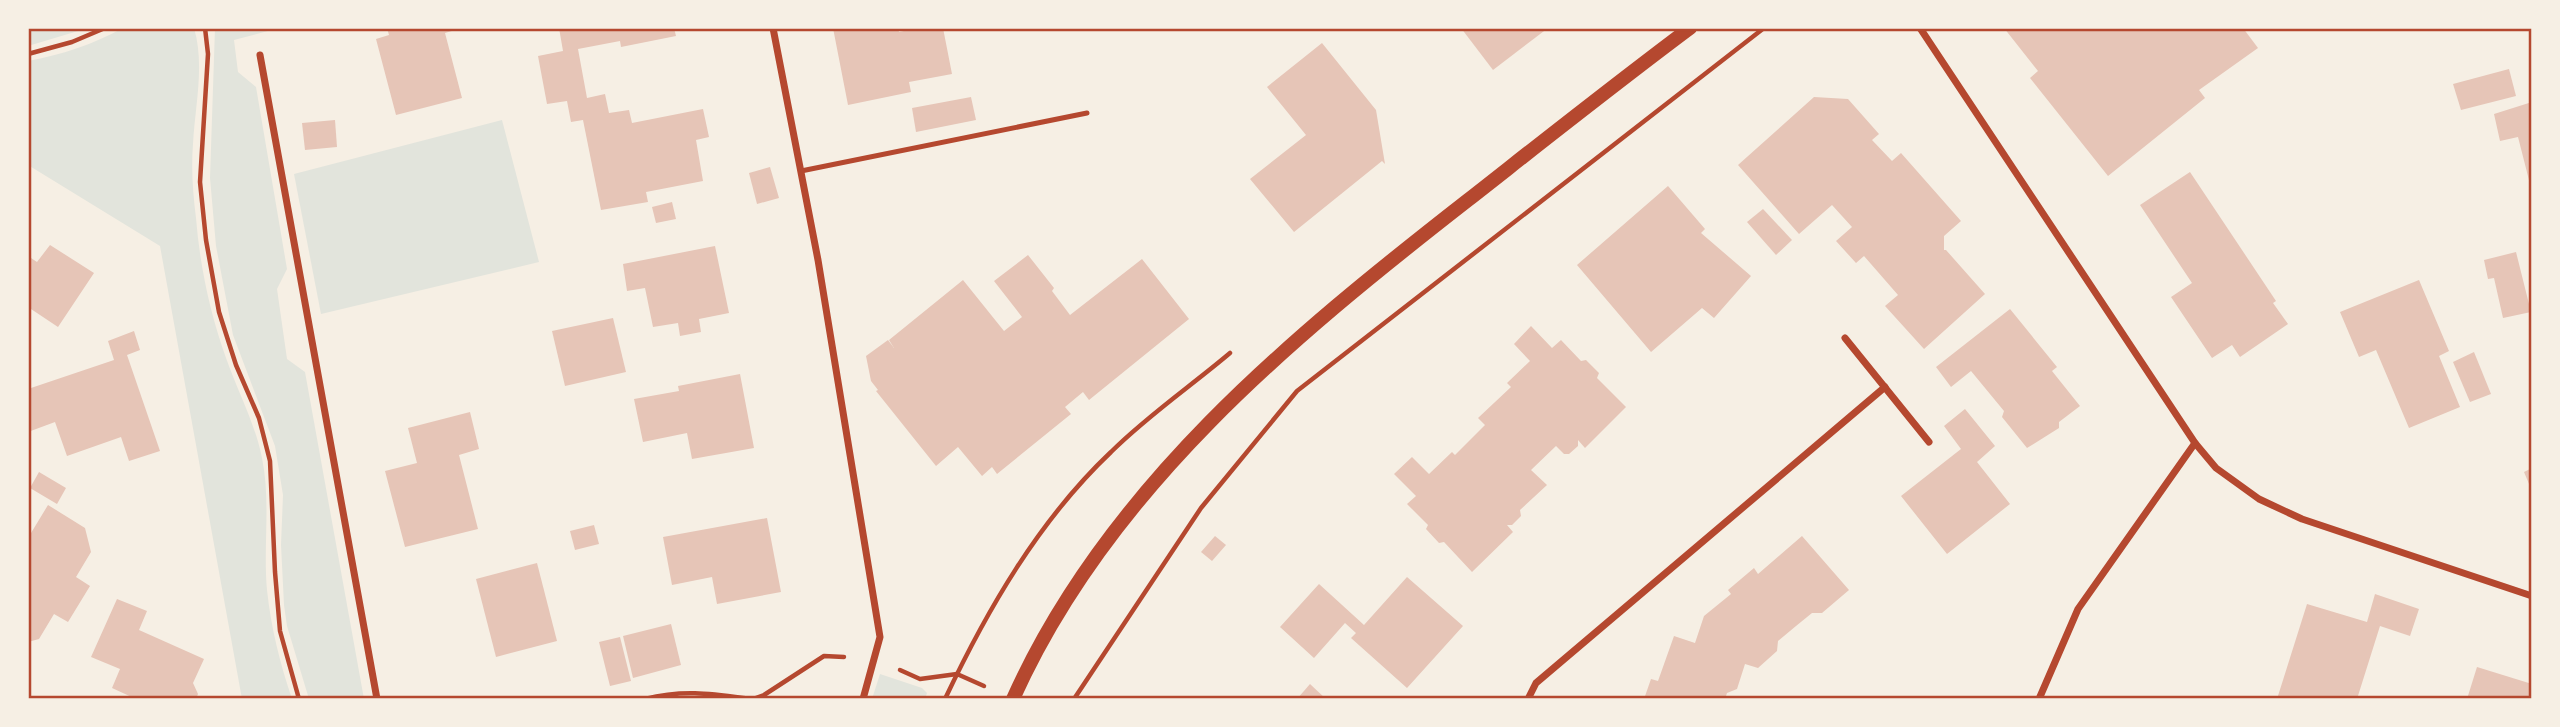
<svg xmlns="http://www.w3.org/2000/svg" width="2560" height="727" viewBox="0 0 2560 727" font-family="'PT Sans',sans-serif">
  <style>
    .green { fill: #e2e4dc }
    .building { fill: #e6c5b7 }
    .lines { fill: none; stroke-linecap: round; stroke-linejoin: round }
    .path { stroke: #b5482f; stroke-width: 4.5 }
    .service { stroke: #b5482f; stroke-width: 5 }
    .minor { stroke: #b5482f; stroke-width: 7 }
    .secondary { stroke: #b5482f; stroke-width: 14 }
    .neatline { fill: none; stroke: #b5482f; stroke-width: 2.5 }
  </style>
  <rect width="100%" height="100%" fill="#f6efe4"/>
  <g class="green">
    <path d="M28,28H88L28,46Z"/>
    <path d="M123,28H194C205,65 195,106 193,144C191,169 193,194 196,218C200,267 210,313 226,358C238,392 255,423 262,458C271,502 263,546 267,590C271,628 280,663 292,699H242L160,246L28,165V61C61,55 94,44 123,28Z"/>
    <path d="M215,28H279L234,40L238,72L256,87L287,269L277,289L287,359L305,372L364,699H309L287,626L284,605L281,545L283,495L275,446L233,335L216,246L210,178Z"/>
    <path d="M502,120L539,262L321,314L294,174Z"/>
    <path d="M880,674L922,688L927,693L925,699H872Z"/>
  </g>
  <g class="building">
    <path d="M387,28H462L445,33L462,98L396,115L376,39L389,35Z"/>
    <path d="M559,28H674L676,36L621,47L620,41L578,49L587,98L605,94L609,113L629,110L632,123L703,109L709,137L696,140L703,181L646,192L648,202L601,210L583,120L571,122L567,101L547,104L538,56L563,51Z"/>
    <path d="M833,28H898L899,32L918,28H943L952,74L909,82L911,92L848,105Z"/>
    <path d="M1461,28H1548L1493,70Z"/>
    <path d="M2004,28H2243L2258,48L2199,90L2205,98L2108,176L2030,78L2038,71Z"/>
    <path d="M1322,43L1376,110L1385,164L1382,161L1294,232L1250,179L1306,135L1267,87Z"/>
    <path d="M2509,69L2516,96L2461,110L2453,84Z"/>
    <path d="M971,97L976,120L916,132L912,108Z"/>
    <path d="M1814,97L1848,99L1879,134L1872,140L1892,161L1901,153L1961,221L1944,236V250H1946L1985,294L1924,349L1885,306L1898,295L1864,256L1856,263L1836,241L1852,227L1832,205L1799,234L1738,165Z"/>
    <path d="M2532,102V188H2531L2518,137L2500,141L2494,114Z"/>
    <path d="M335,120L337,147L305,150L302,123Z"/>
    <path d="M770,167L779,198L757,204L749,173Z"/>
    <path d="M2190,172L2276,301L2273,303L2288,324L2240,357L2232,345L2212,358L2171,297L2192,283L2140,205Z"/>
    <path d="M1668,186L1705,229L1701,233L1751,276L1714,318L1702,308L1651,352L1577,265Z"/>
    <path d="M672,202L676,219L656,223L652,207Z"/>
    <path d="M1763,209L1792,240L1776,255L1747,222Z"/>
    <path d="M50,245L94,273L58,327L28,307V256L37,262Z"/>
    <path d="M715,246L729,313L699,319L701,332L680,336L678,323L653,327L645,288L627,291L623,264Z"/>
    <path d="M2516,252L2531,312L2503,318L2494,278L2488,279L2484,260Z"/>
    <path d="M1028,255L1054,288L1052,291L1070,315L1142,259L1189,319L1089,400L1083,392L1065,407L1071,414L997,474L992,467L982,476L958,447L936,466L876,391L878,390L871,381L866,356L888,340L894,348L889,340L963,280L1004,331L1022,317L994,281Z"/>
    <path d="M2419,280L2449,351L2439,356L2460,407L2409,428L2376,350L2359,357L2340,312Z"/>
    <path d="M2010,309L2057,367L2052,371L2080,406L2059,422V428L2027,448L2002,417L2004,411L1971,371L1951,387L1936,367Z"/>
    <path d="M613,318L626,372L565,386L552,331Z"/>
    <path d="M1531,326L1552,348L1561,340L1581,361L1586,360L1599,373L1597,378L1626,407L1585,448L1578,440V446L1569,454H1564L1556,446L1531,470L1547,485L1520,510L1521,516L1512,525H1507L1513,532L1472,572L1444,542L1439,543L1426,529L1428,525L1407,504L1416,496L1394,474L1412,457L1429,474L1452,452L1455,455L1485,425L1478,418L1511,387L1507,383L1530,361L1514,344Z"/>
    <path d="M134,331L140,350L127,355L160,451L129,461L121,437L67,456L55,422L28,432V389L114,360L108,341Z"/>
    <path d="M2474,352L2491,394L2470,402L2453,362Z"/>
    <path d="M740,374L754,448L692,459L687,433L643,442L634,399L679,391L678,386Z"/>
    <path d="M1965,409L1995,446L1977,462L2010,504L1947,554L1901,496L1961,449L1944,426Z"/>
    <path d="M470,412L479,449L459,455L478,529L405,547L385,471L417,463L408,428Z"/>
    <path d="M2532,468V491L2524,472Z"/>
    <path d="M39,472L66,488L57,504L30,488Z"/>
    <path d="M48,505L85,528L91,552L76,577L90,586L68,622L54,614L39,639L28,642V538Z"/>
    <path d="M767,518L781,592L717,604L712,577L672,585L663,537Z"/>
    <path d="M594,525L599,544L575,550L570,531Z"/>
    <path d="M1215,536L1226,545L1212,561L1201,552Z"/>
    <path d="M1802,536L1849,590L1822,613H1812L1796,626L1778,641L1777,651L1758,668L1745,664L1737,689L1727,693L1725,699H1644L1651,679L1658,681L1674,636L1695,643L1704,616L1731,594L1728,590L1754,568L1758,574Z"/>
    <path d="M537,563L557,641L496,657L476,579Z"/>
    <path d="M1407,577L1463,626L1407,688L1351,638L1356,633L1345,623L1314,658L1280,627L1319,584L1364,625Z"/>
    <path d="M2375,594L2419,609L2410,636L2380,626L2357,699H2277L2307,604L2367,622Z"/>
    <path d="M117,599L147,611L139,630L204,659L193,683L198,694L196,699H136L112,688L120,669L91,657Z"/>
    <path d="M671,624L681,665L633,678L623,636Z"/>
    <path d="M620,637L631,681L610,686L599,642Z"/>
    <path d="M2477,667L2532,684V699H2467Z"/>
    <path d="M1310,684L1326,699H1297Z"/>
  </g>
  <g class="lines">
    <g class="path">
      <path d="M205,28L208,54L200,182L206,240L219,312L236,365L259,418L270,461L275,572L280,631L299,699"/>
      <path d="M28,54L72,42L105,28"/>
      <path d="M900,670L920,679L957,674L984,686"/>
      <path d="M645,699C684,689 713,694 751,699"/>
      <path d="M753,699L764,695L824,656L844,657"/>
      <path d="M945,699C987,610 1039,520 1111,452C1147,416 1191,386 1230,353"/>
      <path d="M1074,699L1201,508L1297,391L1764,28"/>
    </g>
    <path class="service" d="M801,171L1087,113"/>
    <g class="minor">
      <path d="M773,28L818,260L880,637L863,699"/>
      <path d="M1920,28L2195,443L2216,468L2259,499L2302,519L2532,596"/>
      <path d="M260,55L377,699"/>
      <path d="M1845,338L1929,442"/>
      <path d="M1528,699L1536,683L1885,387"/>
      <path d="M2039,699L2078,609L2195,443"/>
    </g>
    <path class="secondary" d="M1013,699C1107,489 1291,338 1468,200C1542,142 1615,84 1690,28"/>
  </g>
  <rect width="2560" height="727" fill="none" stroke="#f6efe4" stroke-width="60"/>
  <rect x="30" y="30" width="2500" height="667" class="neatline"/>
</svg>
